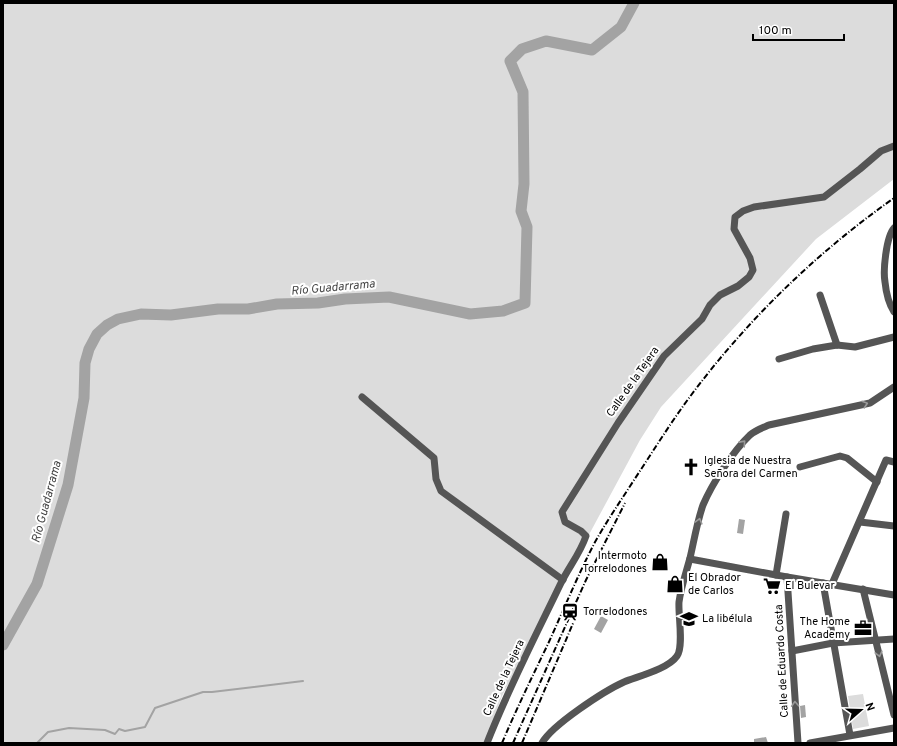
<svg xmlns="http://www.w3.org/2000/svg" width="897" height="746" viewBox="0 0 897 746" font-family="Overpass,sans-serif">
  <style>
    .green { fill: #dcdcdc }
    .water { fill: #a3a3a3 }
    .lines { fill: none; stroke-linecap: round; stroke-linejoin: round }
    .stream { stroke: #a3a3a3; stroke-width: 2 }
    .river { stroke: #a3a3a3; stroke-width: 11 }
    .minor { stroke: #555; stroke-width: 7 }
    .rail { stroke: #000; stroke-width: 2; stroke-dasharray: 6 2 1 2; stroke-linecap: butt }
    .oneway { stroke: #999 }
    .labels { text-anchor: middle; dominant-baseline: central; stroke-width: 4; stroke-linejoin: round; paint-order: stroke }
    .street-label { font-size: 11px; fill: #000; stroke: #fff }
    .poi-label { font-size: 11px; fill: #000; stroke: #fff; text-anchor: start }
    .water-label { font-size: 12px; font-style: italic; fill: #444; stroke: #fff }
  </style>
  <rect width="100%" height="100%" fill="#fff"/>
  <g class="green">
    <path d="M3,3H894V179L816,239L661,407L640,440L502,696L485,743H3Z"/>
    <path d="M863,694L869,726L853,729L848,696Z"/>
  </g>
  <g class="water">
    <path d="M739,519L745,520L743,534L737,533Z"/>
    <path d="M601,616L608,620L601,633L594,629Z"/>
    <path d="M805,705L806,717L801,718L800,706Z"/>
    <path d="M766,737L768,743H754V739Z"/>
  </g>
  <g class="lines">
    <path class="stream" d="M33,743H37L48,732L69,728L105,730L115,734L119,729L125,731L145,727L155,708L203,692H212L303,681"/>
    <path class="river" d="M3,645L37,584L68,485L84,398L85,363L89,349L97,334L107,325L118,319L141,314L171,315L218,309H248L277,304L318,303L345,299L389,297L470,314L503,311L525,303L527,227L521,211L524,184L523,92L510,61L522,49L546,41L592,50L621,27L634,3"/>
    <g class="minor">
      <path d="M894,228C886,237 883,271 885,282C886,292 889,304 894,312"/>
      <path d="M820,295L837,345"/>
      <path d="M779,359L813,349L837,345L855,347L894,337"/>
      <path d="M362,397L434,458L436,479L441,491L563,580"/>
      <path d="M800,467L840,456L847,458L877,482"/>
      <path d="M860,522L894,526"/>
      <path d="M690,559L787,577L894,595"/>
      <path d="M776,575L786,514"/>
      <path d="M787,577L798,743"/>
      <path d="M823,583L850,735"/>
      <path d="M832,584L886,460L894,462"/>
      <path d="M863,589L894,715"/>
      <path d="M792,651L833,643L894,639"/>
      <path d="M487,743C508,689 535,637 560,585C568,568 580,554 586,536L581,531L565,522L562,512L618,423L664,356L702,319L710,305L720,295L738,286L749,277L753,270L750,258L734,229L735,217L743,211L754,207L824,197L860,169L881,151L894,146"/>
      <path d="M542,743C552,725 604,691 624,682C639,676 668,669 677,656C684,647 678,614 679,602C681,587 686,573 690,558C694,541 697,522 703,505C712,484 733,451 750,435C756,430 762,428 769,425L870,403L894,387"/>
      <path d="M810,743L894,728"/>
    </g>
    <g class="rail">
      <path d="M502,743C516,710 532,677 548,644C563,611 577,577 594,544C606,522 620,502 634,480C652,453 669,425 689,398C746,321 816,253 894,198"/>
      <path d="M513,743L586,580L625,503"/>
      <path d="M522,743L577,614"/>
    </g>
  </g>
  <defs><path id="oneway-chevron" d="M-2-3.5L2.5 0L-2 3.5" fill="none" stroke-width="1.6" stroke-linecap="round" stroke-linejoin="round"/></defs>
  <g class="oneway">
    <use href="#oneway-chevron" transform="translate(865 404) rotate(-18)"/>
    <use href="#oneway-chevron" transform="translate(743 443) rotate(-48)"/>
    <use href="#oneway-chevron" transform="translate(699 521) rotate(-75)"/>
    <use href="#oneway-chevron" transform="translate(879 654) rotate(76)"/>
    <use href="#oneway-chevron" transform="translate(795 704) rotate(-93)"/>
  </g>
  <defs>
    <g id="church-bare" transform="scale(1.38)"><path d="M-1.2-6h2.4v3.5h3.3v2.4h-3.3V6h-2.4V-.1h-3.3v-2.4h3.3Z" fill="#000" stroke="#fff" stroke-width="2.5" paint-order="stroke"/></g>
    <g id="shop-bare" transform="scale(1.38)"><path d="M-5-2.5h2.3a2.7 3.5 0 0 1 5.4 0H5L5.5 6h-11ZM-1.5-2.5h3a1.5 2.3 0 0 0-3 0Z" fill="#000" stroke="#fff" stroke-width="2.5" paint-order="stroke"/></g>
    <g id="supermarket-bare" transform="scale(1.38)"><path d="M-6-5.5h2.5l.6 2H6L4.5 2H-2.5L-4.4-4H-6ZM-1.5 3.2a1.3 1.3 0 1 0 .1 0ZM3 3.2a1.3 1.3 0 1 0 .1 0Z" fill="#000" stroke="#fff" stroke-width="2.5" paint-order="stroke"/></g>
    <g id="station-bare" transform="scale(1.38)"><path d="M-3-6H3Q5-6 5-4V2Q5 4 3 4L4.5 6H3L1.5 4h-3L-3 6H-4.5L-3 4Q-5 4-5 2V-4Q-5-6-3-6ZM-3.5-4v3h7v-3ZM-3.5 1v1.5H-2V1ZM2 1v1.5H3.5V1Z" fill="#000" stroke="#fff" stroke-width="2.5" paint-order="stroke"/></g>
    <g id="school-bare" transform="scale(1.38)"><path d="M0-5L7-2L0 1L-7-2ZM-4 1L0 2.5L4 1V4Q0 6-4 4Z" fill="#000" stroke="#fff" stroke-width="2.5" paint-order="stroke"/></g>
    <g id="office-bare" transform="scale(1.38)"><path d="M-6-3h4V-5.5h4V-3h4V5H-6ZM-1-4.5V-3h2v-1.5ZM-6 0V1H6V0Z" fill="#000" stroke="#fff" stroke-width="2.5" paint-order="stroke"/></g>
  </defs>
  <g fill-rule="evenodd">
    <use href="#church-bare" x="691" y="467"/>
    <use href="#shop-bare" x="660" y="562"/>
    <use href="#shop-bare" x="675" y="584"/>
    <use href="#supermarket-bare" x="772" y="586"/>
    <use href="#station-bare" x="570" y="612"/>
    <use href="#school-bare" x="689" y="619"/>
    <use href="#office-bare" x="863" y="628"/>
  </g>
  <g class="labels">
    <g class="street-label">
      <text transform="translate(633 382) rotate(-55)">Calle de la Tejera</text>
      <text transform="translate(782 661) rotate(-93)">Calle de Eduardo Costa</text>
      <text transform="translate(504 678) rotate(-65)">Calle de la Tejera</text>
    </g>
    <g class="poi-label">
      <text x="704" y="461">Iglesia de Nuestra<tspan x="704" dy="13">Señora del Carmen</tspan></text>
      <text x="647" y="556" text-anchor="end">Intermoto<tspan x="647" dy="13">Torrelodones</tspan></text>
      <text x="688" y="578">El Obrador<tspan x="688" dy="13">de Carlos</tspan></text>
      <text x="785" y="586">El Bulevar</text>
      <text x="583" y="612">Torrelodones</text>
      <text x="702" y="619">La libélula</text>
      <text x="850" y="622" text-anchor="end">The Home<tspan x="850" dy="13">Academy</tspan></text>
    </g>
    <g class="water-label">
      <text transform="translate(333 288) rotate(-5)">Río Guadarrama</text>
      <text transform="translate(47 502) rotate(-75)">Río Guadarrama</text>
    </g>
  </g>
  <rect width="897" height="746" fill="none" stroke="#000000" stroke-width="8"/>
  <g transform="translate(861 710) rotate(70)" stroke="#ffffff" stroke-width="3" paint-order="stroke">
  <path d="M0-3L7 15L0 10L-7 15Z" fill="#000000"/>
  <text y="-6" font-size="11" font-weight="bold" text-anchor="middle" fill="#000000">N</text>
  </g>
  <path d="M753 34v6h91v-6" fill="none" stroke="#000000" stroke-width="2"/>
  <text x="759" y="34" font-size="12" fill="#000000" stroke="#ffffff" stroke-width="3" paint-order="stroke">100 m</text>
</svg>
